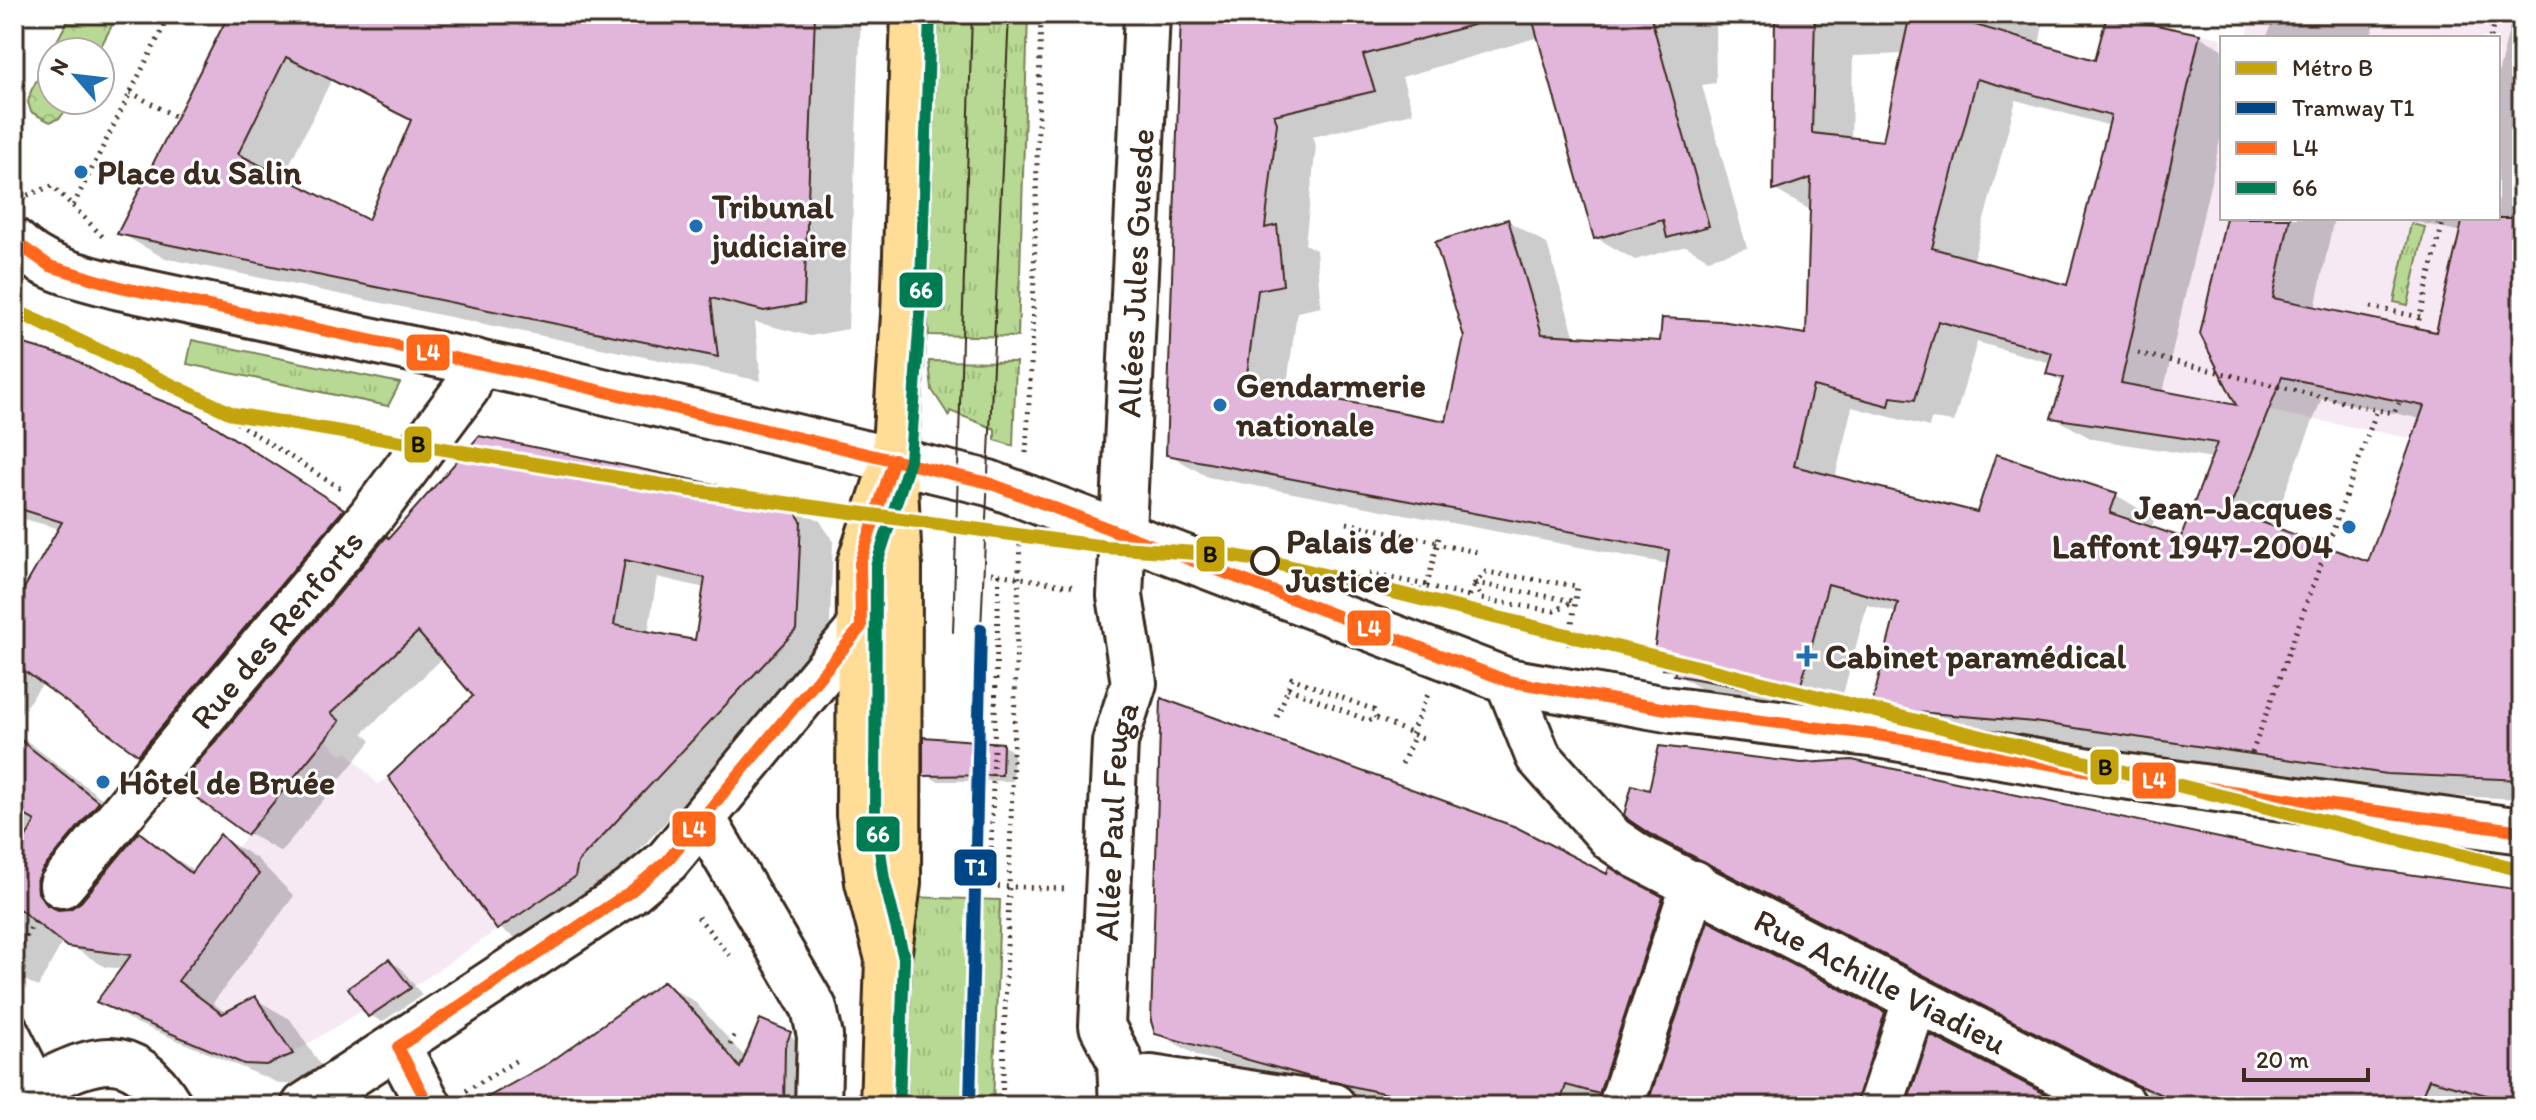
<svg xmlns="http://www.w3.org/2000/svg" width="2536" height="1120" viewBox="0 0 2536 1120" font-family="Itim,sans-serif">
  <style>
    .built { fill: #f6e9f4 }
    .grass { fill: url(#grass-tufts); stroke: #798258; stroke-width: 2 }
    .forest { fill: url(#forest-crowns); stroke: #798258; stroke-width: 2 }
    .shadow { fill: #0003; fill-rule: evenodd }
    .building { fill: #e2b6db; stroke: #3b2a1e; stroke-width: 2; fill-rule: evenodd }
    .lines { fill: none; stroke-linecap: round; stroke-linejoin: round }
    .lane-casing { stroke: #3b2a1e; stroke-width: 28 }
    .street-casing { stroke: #3b2a1e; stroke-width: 50 }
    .secondary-casing { stroke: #3b2a1e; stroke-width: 50 }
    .primary-casing { stroke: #3b2a1e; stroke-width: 50 }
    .path { stroke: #3b2a1e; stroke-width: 5; stroke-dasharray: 2 6; stroke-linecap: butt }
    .lane { stroke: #fff; stroke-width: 22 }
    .street { stroke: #fff; stroke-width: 44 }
    .secondary { stroke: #fff; stroke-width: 44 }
    .primary { stroke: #ffdd96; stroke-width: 44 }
    .tram { stroke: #3b2a1e; stroke-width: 2 }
    .bus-1-casing { stroke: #fff; stroke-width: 18 }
    .bus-2-casing { stroke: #fff; stroke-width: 18 }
    .bus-1 { stroke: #ff671b; stroke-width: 12 }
    .bus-2 { stroke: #007c52; stroke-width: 12 }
    .tram-1-casing { stroke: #fff; stroke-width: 18 }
    .tram-1 { stroke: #004687; stroke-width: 12 }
    .metro-1-casing { stroke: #fff; stroke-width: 20 }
    .metro-1 { stroke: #c4a409; stroke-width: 14 }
    .poi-dot { fill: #1f6fb2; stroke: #fff; stroke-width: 3 }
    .stop-dot { fill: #fff; stroke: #3b2a1e; stroke-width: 4 }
    .labels { text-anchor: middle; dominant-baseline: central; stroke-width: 6; stroke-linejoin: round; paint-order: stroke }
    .poi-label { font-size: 34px; font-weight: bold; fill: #3b2a1e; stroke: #fff; text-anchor: start }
    .street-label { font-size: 34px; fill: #3b2a1e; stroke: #fff }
    .stop-label { font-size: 34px; font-weight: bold; fill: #3b2a1e; stroke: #fff; text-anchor: start }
    .line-badge { stroke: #fff; stroke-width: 3 }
    .badge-label { font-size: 22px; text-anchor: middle; font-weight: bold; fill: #fff }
    .pale-badge-label { font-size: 22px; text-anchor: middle; font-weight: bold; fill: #111 }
  </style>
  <defs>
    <pattern id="grass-tufts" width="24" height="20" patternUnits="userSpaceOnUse" patternTransform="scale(2)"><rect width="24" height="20" fill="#b7d993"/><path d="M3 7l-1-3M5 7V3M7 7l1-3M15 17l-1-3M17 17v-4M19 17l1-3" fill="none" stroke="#9eba7e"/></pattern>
    <pattern id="forest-crowns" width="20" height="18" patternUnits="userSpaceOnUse" patternTransform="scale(2)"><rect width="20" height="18" fill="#b7d993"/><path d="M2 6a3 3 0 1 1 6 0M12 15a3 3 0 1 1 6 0" fill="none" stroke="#9eba7e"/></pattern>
  </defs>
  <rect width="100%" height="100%" fill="#fff"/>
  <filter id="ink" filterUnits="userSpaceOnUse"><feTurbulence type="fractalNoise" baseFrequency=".0125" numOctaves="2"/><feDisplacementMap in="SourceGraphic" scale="16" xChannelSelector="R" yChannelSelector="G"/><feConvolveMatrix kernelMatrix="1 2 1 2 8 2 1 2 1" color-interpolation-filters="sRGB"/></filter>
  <g filter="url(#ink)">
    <g class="built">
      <path d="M2249,14H2522V353L2451,446L2072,373L2164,27L2222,38V218H2498V38H2248Z"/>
      <path d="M325,739L342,755L347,752L378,784L387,778L497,930L369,1017L363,1010L293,1053L259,1066L236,1062L96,1002L159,916L236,849Z"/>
    </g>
    <g class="grass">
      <path d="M937,14H1028L1018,337L929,335L926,303Z"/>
      <path d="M2411,224L2425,227L2408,305L2394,302Z"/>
      <path d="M192,340L400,383L388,406L187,364Z"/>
      <path d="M929,361L1016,362L1013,446L995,440V429L950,411L949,416L932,390Z"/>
      <path d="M909,897L1000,900L993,1106H903Z"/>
    </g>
    <path class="forest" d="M71,14H118L98,52H52V100H73L60,118L50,122L31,112L28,102L31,91Z"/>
    <g class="shadow">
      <path d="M231,14H861L848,329L810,336L755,322L761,381L164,258L120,233ZM331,81L413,122L369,223L282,179Z"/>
      <path d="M1183,14H1715L1716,83L1702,85L1747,248L1708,259L1686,246L1635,260L1595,237L1539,37L1402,77L1413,113L1312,137L1316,146L1305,244L1316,250L1321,307L1297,312L1286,392L1448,424L1508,221L1547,244L1575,338L1662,343L1808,337L1812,211L1775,190L1777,14H2045L2039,46L2097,62L2199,36L2222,49V132L2163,393L2240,407L2228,218H2334L2315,309L2437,334L2462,232L2398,218H2498V74L2513,14H2522V799L2428,795L2075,744L1912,730L1873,707L1897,613L1867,605L1839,709L1716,697L1665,668L1667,656L1657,650L1669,564L1208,477L1168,454ZM1904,54L1885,144L1851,140L1853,56ZM2016,100L2111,126L2069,287L1973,261ZM1977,342L2051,363L2048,374L2064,383L2053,417L2092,439L2213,458L2182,540L2151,529L2155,518L2116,495L1978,515L1835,478L1852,407L1929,427L1931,419L1954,422ZM2322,398L2422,419L2369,564L2271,528Z"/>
      <path d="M2273,14H2360L2375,22L2371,38H2267Z"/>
      <path d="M14,343L230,436L379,531L175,774L140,753L44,682L14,722V665L21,666L14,660V611L60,529L14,516Z"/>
      <path d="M787,501L820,521L833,541L829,649L610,881L531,947L499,928L476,696L443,658L363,733L371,741L281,852L248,833L387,539ZM657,577L705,588L697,643L648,634Z"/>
      <path d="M14,731L134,823L72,903L73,909L139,835L195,871L221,837L256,858L294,896L213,1003L227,1014L255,999L290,1019L327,1075L303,1084H281L134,1022L99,1002L123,969L105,967L63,941L38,987L14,974Z"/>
      <path d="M1002,745L1014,752L1013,781H937L925,774Z"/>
      <path d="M1650,792L2351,868L2522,893V1106H2151L2147,1092L2141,1087L1651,833Z"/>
      <path d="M1610,870L1702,923L1642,1106H1387L1198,1056L1157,1033L1609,877ZM1191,1041L1348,1082L1347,1086L1191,1045Z"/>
      <path d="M389,961L401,968L422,995L382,1022L370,1015Z"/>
      <path d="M664,984L694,1001L746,1058L761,1021L819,1051L813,1106H481L550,1064Z"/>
      <path d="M1884,1013L1915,1031L1889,1106H1649Z"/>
      <path d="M94,1097L109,1106H75Z"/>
    </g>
    <g class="building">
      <path d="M229,14H815L804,304L764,311L711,298L718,357L117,234ZM286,57L411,120L368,220L238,154Z"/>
      <path d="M1181,14H1474L1476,24L1363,55L1375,91L1274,115L1277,123L1265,228L1277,225L1283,285L1258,290L1246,382L1446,421L1464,337L1435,242L1508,219L1542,334L1660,341L1662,318L1720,321L1806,334L1811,178L1773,191L1775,14H1815L1812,133L1883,141L1910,14H1938L2095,60L2107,15L2200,34L2121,383L2236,405L2200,334L2226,218H2290L2273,298L2436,332L2463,218H2522V780L2387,774L2034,722L1871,708L1898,603L1828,584L1800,688L1768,683L1767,692L1674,675L1676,670L1662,669L1665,653L1654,651L1669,550L1166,455ZM1977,79L2111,116L2067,285L1932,248ZM1938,321L2052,353L2046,374L2064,378L2051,418L2217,443L2181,537L2110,513L2117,493L1996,454L1977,512L1794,466L1813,386L1889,406L1891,397L1915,400ZM2282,377L2424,406L2368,562L2229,510Z"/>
      <path d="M1531,14H1650L1709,226L1667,238L1663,220L1594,239Z"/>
      <path d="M14,341L72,358L120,385L194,413L344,509L138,755L14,663V606L62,522L14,507Z"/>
      <path d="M479,436L787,499L801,521L796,630L578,862L575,877L497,930L388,777L473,696L418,632L331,713L340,721L247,835L179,785L387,536L389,538ZM625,560L705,578L695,640L614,625Z"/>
      <path d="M1161,698L1516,827L1607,874L1609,867L1663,897L1599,1094L1566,1085L1559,1106H1442L1310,1077L1155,1034L1151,1021Z"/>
      <path d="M14,735L99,802L42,870L37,881L38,893L47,905L58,910L70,909L81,902L139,832L191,873L220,834L259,874L178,981L222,1014L255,996L293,1054L266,1065L244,1064L96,1002L131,955L67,947L14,905V860L35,821L14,809Z"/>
      <path d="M923,737L1003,743L1002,775L923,776Z"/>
      <path d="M1659,746L1802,763L1852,760L2351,866L2522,890V1105L2429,1079L2418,1106H2192L2139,1086L1650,834L1629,820L1624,815L1632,785L1649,790Z"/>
      <path d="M1708,921L1885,1012L1856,1106H1647Z"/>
      <path d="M389,959L411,988L368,1017L348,988Z"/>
      <path d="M664,981L700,1018L740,1068L760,1019L791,1032L785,1047L784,1106H472L549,1063Z"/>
      <path d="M1930,1035L2069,1106H1906Z"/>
    </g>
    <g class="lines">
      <g class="lane-casing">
        <path id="lane" d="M14,1023L44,1083"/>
      </g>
      <g class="street-casing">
        <g id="street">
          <path id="s1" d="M62,885L371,516L467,388L476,362"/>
          <path d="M1123,1085L1151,1078L1333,1106"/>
          <path d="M14,1096C80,1068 124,1029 170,1106"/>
          <path id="s2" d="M1122,1106L1120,1061L1102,1026L1115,742L1134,683L1120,596L1147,14"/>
          <path d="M1621,1106L1694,883"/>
          <path d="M1880,1106L1916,999"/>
        </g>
      </g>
      <g class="secondary-casing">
        <g id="secondary">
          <path d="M14,241C43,270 82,277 120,287L543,377L989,483L1508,681L1672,710L1878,735L2108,774L2522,831"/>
          <path id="s3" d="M1508,681L1538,756L1612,839L1637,856L2124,1106"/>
          <path d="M704,820L814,1008L820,1036L818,1106"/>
          <path d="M398,1047L429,1106"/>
          <path d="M304,1106L630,892L667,861L861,627"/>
        </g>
      </g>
      <g class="primary-casing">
        <g id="primary">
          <path d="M888,959L868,882L859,815L860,563L894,459L904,315L914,14"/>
          <path d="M883,1106L888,959L898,883L899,566L895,485"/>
        </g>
      </g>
      <g class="path">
        <path d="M2490,38L2496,15L2522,19"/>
        <path d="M130,92L176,117"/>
        <path d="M14,186L25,199"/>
        <path d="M20,198L52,186L73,206L170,14"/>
        <path d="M73,206L103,237"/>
        <path d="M2421,218L2443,223"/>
        <path d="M2371,307L2420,317"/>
        <path d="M2417,328L2444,218"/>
        <path d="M2138,353L2377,410"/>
        <path d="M156,371L341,489"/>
        <path d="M1026,453L1032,349L1041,14"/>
        <path d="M1347,523L1438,542"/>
        <path d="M1435,544L1478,552"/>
        <path d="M991,573L1076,587"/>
        <path d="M999,574L990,886L1065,889"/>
        <path d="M1369,574L1427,585"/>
        <path d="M1380,583L1426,591"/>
        <path d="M1427,587L1469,596"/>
        <path d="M1423,602L1440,533"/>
        <path d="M1460,618L1475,583L1481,599L1554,611L1574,601"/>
        <path d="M1569,646L1577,586L1486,572L1475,583L1573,601"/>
        <path d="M1288,688L1369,721L1376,718L1426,740"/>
        <path d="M1277,717L1292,678L1374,710L1376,718"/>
        <path d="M1411,734L1428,694"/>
        <path d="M2252,753L2377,410L2394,413L2399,403"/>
        <path d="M1402,764L1414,737"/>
        <path d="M698,917L730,956"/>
        <path d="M14,958L37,917"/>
        <path d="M730,1045L736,1031"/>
        <path d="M466,1091L517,1060"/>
        <path d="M1002,1106L1020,538"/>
      </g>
      <use href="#lane" class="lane"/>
      <use href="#street" class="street"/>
      <use href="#secondary" class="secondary"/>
      <use href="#primary" class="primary"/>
      <g class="tram">
        <path d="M981,629L1009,14"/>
        <path d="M953,632L972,14"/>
      </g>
      <g class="bus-1-casing">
        <g id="bus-1">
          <path d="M14,241L50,266L120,287L543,377L989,483L1508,681L1672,710L1878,735L2108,774L2522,831"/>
          <path d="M429,1106L398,1047L630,892L667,861L861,627L860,563L894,459"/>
        </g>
      </g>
      <g class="bus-2-casing">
        <path id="bus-2" d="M899,1106L904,958L884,879L875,814L876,566L910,460L920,316L930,15"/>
      </g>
      <use href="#bus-1" class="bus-1"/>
      <use href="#bus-2" class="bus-2"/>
      <g class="tram-1-casing">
        <path id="tram-1" d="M970,1106L981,629"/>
      </g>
      <use href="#tram-1" class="tram-1"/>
      <g class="metro-1-casing">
        <path id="metro-1" d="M14,310L233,414L698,491L1105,547L1227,555L1275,563L2522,870"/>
      </g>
      <use href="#metro-1" class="metro-1"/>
    </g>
  </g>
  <g class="poi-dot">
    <circle cx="81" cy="172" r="8"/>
    <circle cx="696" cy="226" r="8"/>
    <circle cx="1220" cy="405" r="8"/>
    <circle cx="2349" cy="527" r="8"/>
    <path d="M1803 644h8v8h8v8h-8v8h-8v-8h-8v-8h8z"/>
    <circle cx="103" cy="782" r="8"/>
  </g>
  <circle class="stop-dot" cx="1265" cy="561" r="13"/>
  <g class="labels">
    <g class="poi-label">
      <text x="97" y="172">Place du Salin</text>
      <text x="712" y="206">Tribunal<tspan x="712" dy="39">judiciaire</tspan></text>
      <text x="1236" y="385">Gendarmerie<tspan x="1236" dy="39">nationale</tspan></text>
      <text x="2333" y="507" text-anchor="end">Jean-Jacques<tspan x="2333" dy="39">Laffont 1947-2004</tspan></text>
      <text x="1825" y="656">Cabinet paramédical</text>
      <text x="119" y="782">Hôtel de Bruée</text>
    </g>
    <g class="street-label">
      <text stroke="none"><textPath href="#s2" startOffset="842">Allées Jules Guesde</textPath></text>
      <text stroke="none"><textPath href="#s1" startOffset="334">Rue des Renforts</textPath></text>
      <text stroke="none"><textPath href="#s2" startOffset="290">Allée Paul Feuga</textPath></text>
      <text stroke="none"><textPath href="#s3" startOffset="496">Rue Achille Viadieu</textPath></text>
    </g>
    <g class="stop-label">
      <text x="1286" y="541">Palais de<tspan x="1286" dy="39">Justice</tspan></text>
    </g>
  </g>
  <g class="line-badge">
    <rect x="898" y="271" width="46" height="38" rx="8" fill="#007c52"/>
    <rect x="405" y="333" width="46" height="39" rx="8" fill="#ff671b"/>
    <rect x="403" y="425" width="30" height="39" rx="8" fill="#c4a409"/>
    <rect x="1195" y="535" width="31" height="38" rx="8" fill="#c4a409"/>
    <rect x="1346" y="609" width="46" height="38" rx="8" fill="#ff671b"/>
    <rect x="2089" y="748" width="31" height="38" rx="8" fill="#c4a409"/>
    <rect x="2131" y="761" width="46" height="39" rx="8" fill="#ff671b"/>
    <rect x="671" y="810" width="46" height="38" rx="8" fill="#ff671b"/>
    <rect x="855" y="815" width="46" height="38" rx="8" fill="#007c52"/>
    <rect x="953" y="848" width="45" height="39" rx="8" fill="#004687"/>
  </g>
  <g class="badge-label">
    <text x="921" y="298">66</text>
    <text x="428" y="360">L4</text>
    <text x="1369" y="636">L4</text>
    <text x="2154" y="788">L4</text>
    <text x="694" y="837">L4</text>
    <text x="878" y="842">66</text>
    <text x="976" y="875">T1</text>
  </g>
  <g class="pale-badge-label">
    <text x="418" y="452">B</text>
    <text x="1210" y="562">B</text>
    <text x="2105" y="775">B</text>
  </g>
  <rect width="2536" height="1120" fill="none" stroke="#fff" stroke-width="48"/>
  <rect x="24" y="24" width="2488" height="1072" fill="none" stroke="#3b2a1e" stroke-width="3" filter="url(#ink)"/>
  <rect x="2220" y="36" width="280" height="184" fill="#ffffff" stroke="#b1aaa5" stroke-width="2"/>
  <rect x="2236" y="62" width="40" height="12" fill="#c4a409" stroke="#b1aaa5" stroke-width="2"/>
  <text x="2292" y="76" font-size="24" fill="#3b2a1e">Métro B</text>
  <rect x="2236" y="102" width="40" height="12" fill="#004687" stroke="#b1aaa5" stroke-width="2"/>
  <text x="2292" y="116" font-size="24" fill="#3b2a1e">Tramway T1</text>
  <rect x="2236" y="142" width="40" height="12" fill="#ff671b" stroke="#b1aaa5" stroke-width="2"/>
  <text x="2292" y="156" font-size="24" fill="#3b2a1e">L4</text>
  <rect x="2236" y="182" width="40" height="12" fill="#007c52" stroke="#b1aaa5" stroke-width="2"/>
  <text x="2292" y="196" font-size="24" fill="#3b2a1e">66</text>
  <g transform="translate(76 76) rotate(298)"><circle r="38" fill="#ffffff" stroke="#b1aaa5" stroke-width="2"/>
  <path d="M0-6L14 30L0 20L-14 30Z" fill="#1f6fb2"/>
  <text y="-12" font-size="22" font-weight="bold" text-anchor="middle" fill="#3b2a1e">N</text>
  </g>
  <path d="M2244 1068v12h124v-12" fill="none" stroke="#3b2a1e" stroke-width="4"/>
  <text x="2256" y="1068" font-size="24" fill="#3b2a1e" stroke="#ffffff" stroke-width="6" paint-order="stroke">20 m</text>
</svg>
